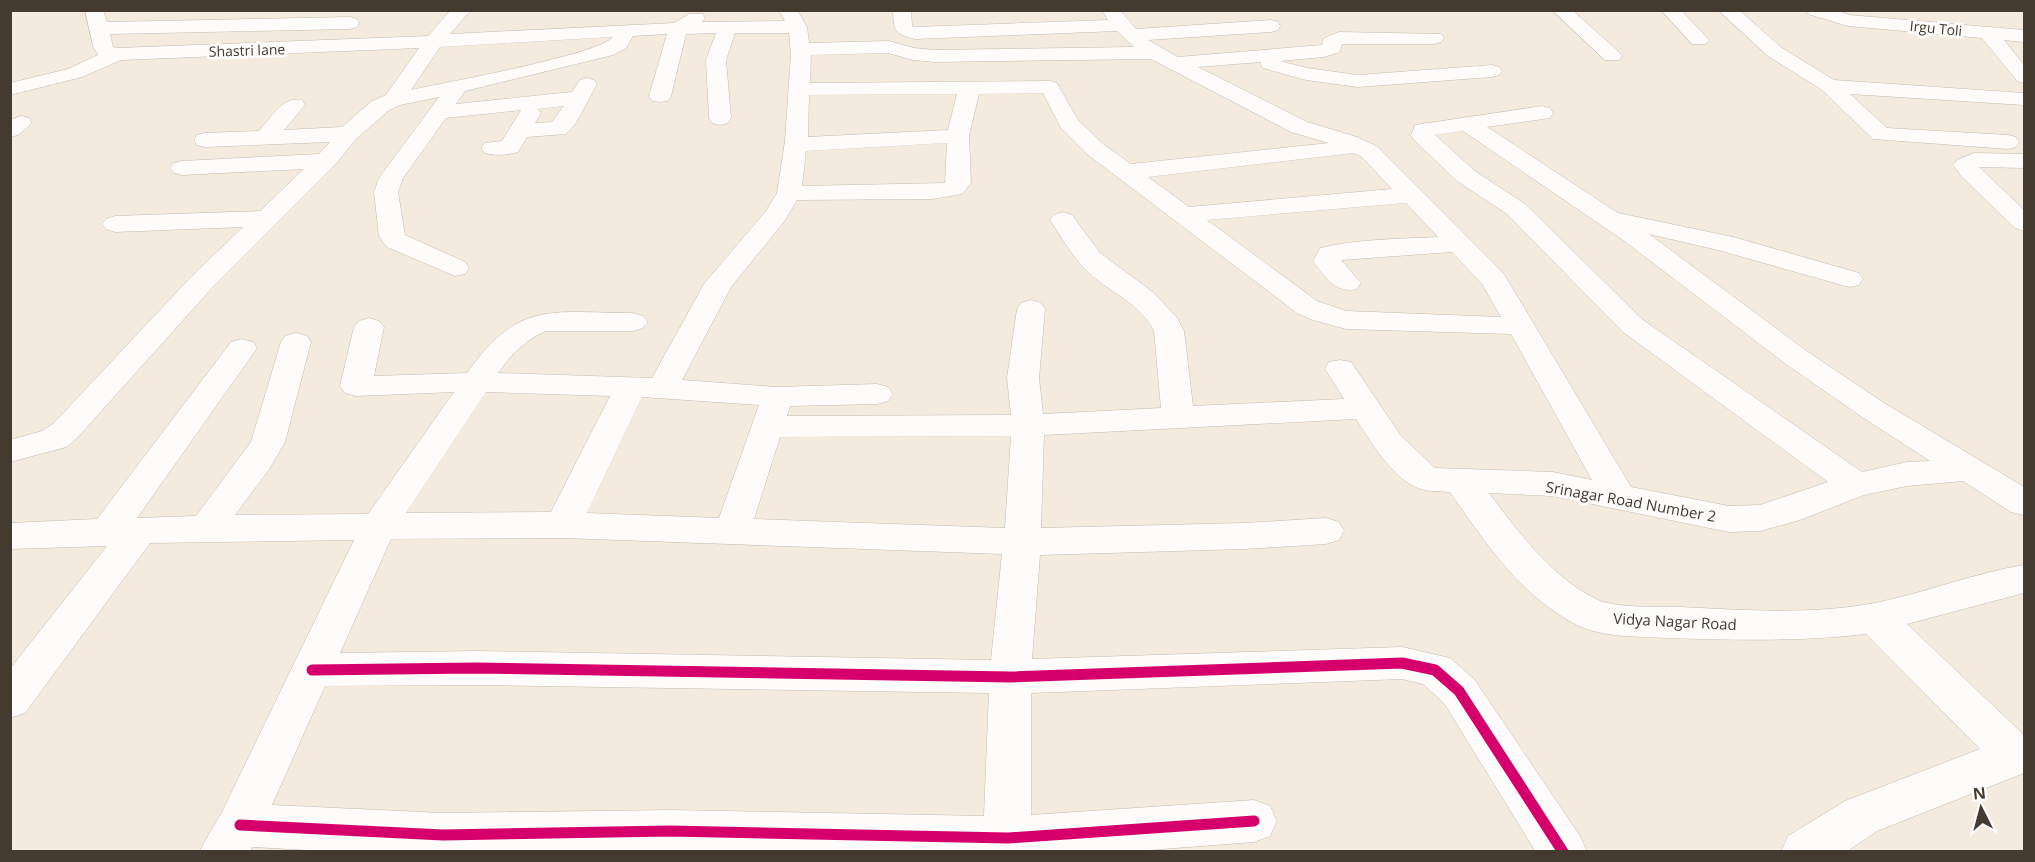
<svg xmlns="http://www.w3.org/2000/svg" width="2035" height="862" viewBox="0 0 2035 862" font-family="'Open Sans',sans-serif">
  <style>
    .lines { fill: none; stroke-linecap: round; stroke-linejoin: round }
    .minor-casing { stroke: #c4bcb1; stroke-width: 1 }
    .minor { fill: #fdfcfa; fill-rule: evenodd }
    .cycleway-casing { stroke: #fcfcfc; stroke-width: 15 }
    .cycleway { stroke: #d6006c; stroke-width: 11 }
    .labels { text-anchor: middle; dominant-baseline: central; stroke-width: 6; stroke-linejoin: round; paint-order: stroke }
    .far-street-label { font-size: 14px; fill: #433b30; stroke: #fcfcfc }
    .street-label { font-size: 15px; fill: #433b30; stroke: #fcfcfc }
  </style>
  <rect width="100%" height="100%" fill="#f4ebde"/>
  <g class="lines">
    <g class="minor-casing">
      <g id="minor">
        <path d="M85,10H103L107,22L350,17L357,19L359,23L357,27L350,29L110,34L113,47L118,48L428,36L451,10H471L450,34L674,23L689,14H703L705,18L702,22L785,21L779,10H797L807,27L809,43L889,41L914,48L934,50L1134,47L1117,31L915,39C894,33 894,32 893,10H911L912,26L916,27L1108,20L1102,10H1120L1136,29L1271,20L1278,22L1280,26L1278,30L1271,32L1148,40L1178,57L1322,45L1324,38L1339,32L1441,34L1444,38L1441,42L1434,44H1342L1340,52L1324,57L1280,61L1307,68L1358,75L1492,65L1499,67L1502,71L1499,75L1492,77L1358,87L1306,80L1263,68L1260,64L1261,62L1198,67L1307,122L1357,137L1378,147L1504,274L1631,487L1729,506L1760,505L1828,482L1623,332L1507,214L1457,181L1414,140L1411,135L1415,125L1542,106L1550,108L1553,113L1550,118L1487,127L1618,213L1733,237L1859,273L1863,279L1859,285L1849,287L1718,250L1649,234L1808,352L1884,403L2024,487V515L2011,512L1963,481L1907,486L1864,495L1800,520L1760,531L1729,532L1553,496L1489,493C1519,533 1552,578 1598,600C1616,608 1659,607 1680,607C1744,610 1811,615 1875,603C1925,593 1974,573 2024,565V593L1907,624L2024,735V773L1877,831L1846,852H1781L1788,836L1845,801L1980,749L1866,634C1800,642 1734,640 1667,638C1639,636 1603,638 1577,625C1521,597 1485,542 1450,492C1439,491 1428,492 1418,488C1393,479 1370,440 1356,419L1044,435L1041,528L1244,523L1326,518L1339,522L1344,531L1339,540L1326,544L1244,549L1040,555L1032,659L1402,647L1450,658L1474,679L1580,836L1587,852H1536L1444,703L1423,684L1402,679L1031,693V815L1254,800L1270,806L1277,821L1270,836L1254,842L1123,852H342L252,847L250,852H199L223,810L354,540L150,543L25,713L10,718V669L107,546L10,549V523L97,519L231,342L242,339L253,342L257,348L137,518L196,516L251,442L281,342L285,336L296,333L307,336L311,342L285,442L270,468L235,515L368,514L454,392L356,396L345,393L340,386L354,327L359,321L369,318L379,321L384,327L374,376L467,373C519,299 552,313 633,313L643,316L648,322L643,328L633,331H546C526,339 510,356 498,373L652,378L704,284L766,211L777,193L785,141L791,54L789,33H735L726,60L731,118L728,123L720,125L712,123L709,118L706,60L716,33L686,34L671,96L668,101L660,102L652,101L649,96L667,34L633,36L626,48L613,55L465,91L456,104L572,92L580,80L587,78L594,80L597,84L576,123L566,134L527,137L518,152C507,155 496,156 485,153L481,148L485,143L502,141L521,110L446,118L403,178L398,192L405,235L465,262L469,268L465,274L455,276L387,247L383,242L379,236L374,192L379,178L439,97L400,105L388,111L356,139L334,166L211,289L77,438L66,447L10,462V440L42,431L53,424L191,277L243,227L115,232L106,229L102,224L106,219L115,216L260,211L304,169L182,175L174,173L170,168L174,163L182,161L319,154L330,142L205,147L197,145L194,140L197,135L205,133L259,131C271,118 282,96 302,100L305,105L284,130L342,127L372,101L386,95L419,48L121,60L82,77L10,95V83L68,69L98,55L93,46ZM613,37C599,55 443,83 411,90L440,47ZM888,53L913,60L934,62L1151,59L1291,132L1329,143L1131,164L1103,144L1078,120L1057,83L1050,81L810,83L811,55ZM1043,93L1061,128L1087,154L1297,313L1313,320L1346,329L1511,334L1592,480L1553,472L1435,468L1401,436L1351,362L1340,360L1329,362L1325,369L1344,399L1193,406L1184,331L1177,318L1154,293L1100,253L1072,215L1063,212L1054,215L1050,220C1062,238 1073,258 1089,273C1111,293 1140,303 1154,331L1161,408L1043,414L1039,378L1045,309L1041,303L1031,300L1021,303L1017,309L1007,378L1011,415L787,416L790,406L877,404L888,401L893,394L888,387L877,384L777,387L682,380L731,287L786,219L797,200L933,199L962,194L971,183L969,136L979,94ZM957,94L948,130L808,137L809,95ZM564,106L552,122L535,123L541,113L538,109ZM1463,131L1623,240L1786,364L1862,417L1930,461L1907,462L1862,472L1643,320L1525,204L1475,171L1435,135ZM947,143L945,183L802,186L806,151ZM1354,153L1362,157L1392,189L1189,207L1148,177ZM1406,203L1438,237C1398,239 1358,239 1320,248L1313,261C1325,277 1336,294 1357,289L1361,283L1341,260L1452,252L1482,284L1501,317L1346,311L1317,301L1207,220ZM486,392L610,396L551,512L406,513ZM642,397L759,405L719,518L587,513ZM1011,436L1005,528L754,519L780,437ZM563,538L1002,554L991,660L475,651L340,653L391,539ZM475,685L989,693L984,816L670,810L443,813L272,805L325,686Z"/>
        <path d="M1552,10H1572L1619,52L1622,56L1619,60H1605Z"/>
        <path d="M1661,10H1681L1709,40L1706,44H1692Z"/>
        <path d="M1718,10H1739L1782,48L1834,80L2024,93V105L1850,94L1887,128L2008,135L2016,137L2019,142L2016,147L2008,149L1873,139L1822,90L1768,56Z"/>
        <path d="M1805,10H1836L1849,15L2024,30V42L2004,40L2024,65V83L2017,81L1982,38L1848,26L1808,14Z"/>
        <path d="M21,116L29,118L32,123L18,135L10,137V120Z"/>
        <path d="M1974,153L2024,154V168L1979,167L2024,210V231L2015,228L1962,177L1953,165L1957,160Z"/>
      </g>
    </g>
    <use href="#minor" class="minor"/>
    <g class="cycleway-casing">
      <g id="cycleway">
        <path d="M312,670L475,668L1010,677L1402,663L1435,670L1459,691L1563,852"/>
        <path d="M240,825L443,835L670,831L1008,838L1254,821"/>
      </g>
    </g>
    <use href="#cycleway" class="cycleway"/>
  </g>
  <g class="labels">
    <g class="far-street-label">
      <text transform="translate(1936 28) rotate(6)">Irgu Toli</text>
      <text transform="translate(247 50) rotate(-2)">Shastri lane</text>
    </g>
    <g class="street-label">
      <text transform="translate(1631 501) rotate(10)">Srinagar Road Number 2</text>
      <text transform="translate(1675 621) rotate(3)">Vidya Nagar Road</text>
    </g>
  </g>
  <rect width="2035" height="862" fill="none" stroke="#433b30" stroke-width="24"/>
  <g transform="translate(1981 808) rotate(354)" stroke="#fcfcfc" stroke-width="4.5" paint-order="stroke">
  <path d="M0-4.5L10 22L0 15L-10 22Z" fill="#433b30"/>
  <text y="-9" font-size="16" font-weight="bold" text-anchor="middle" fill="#433b30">N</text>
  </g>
</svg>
